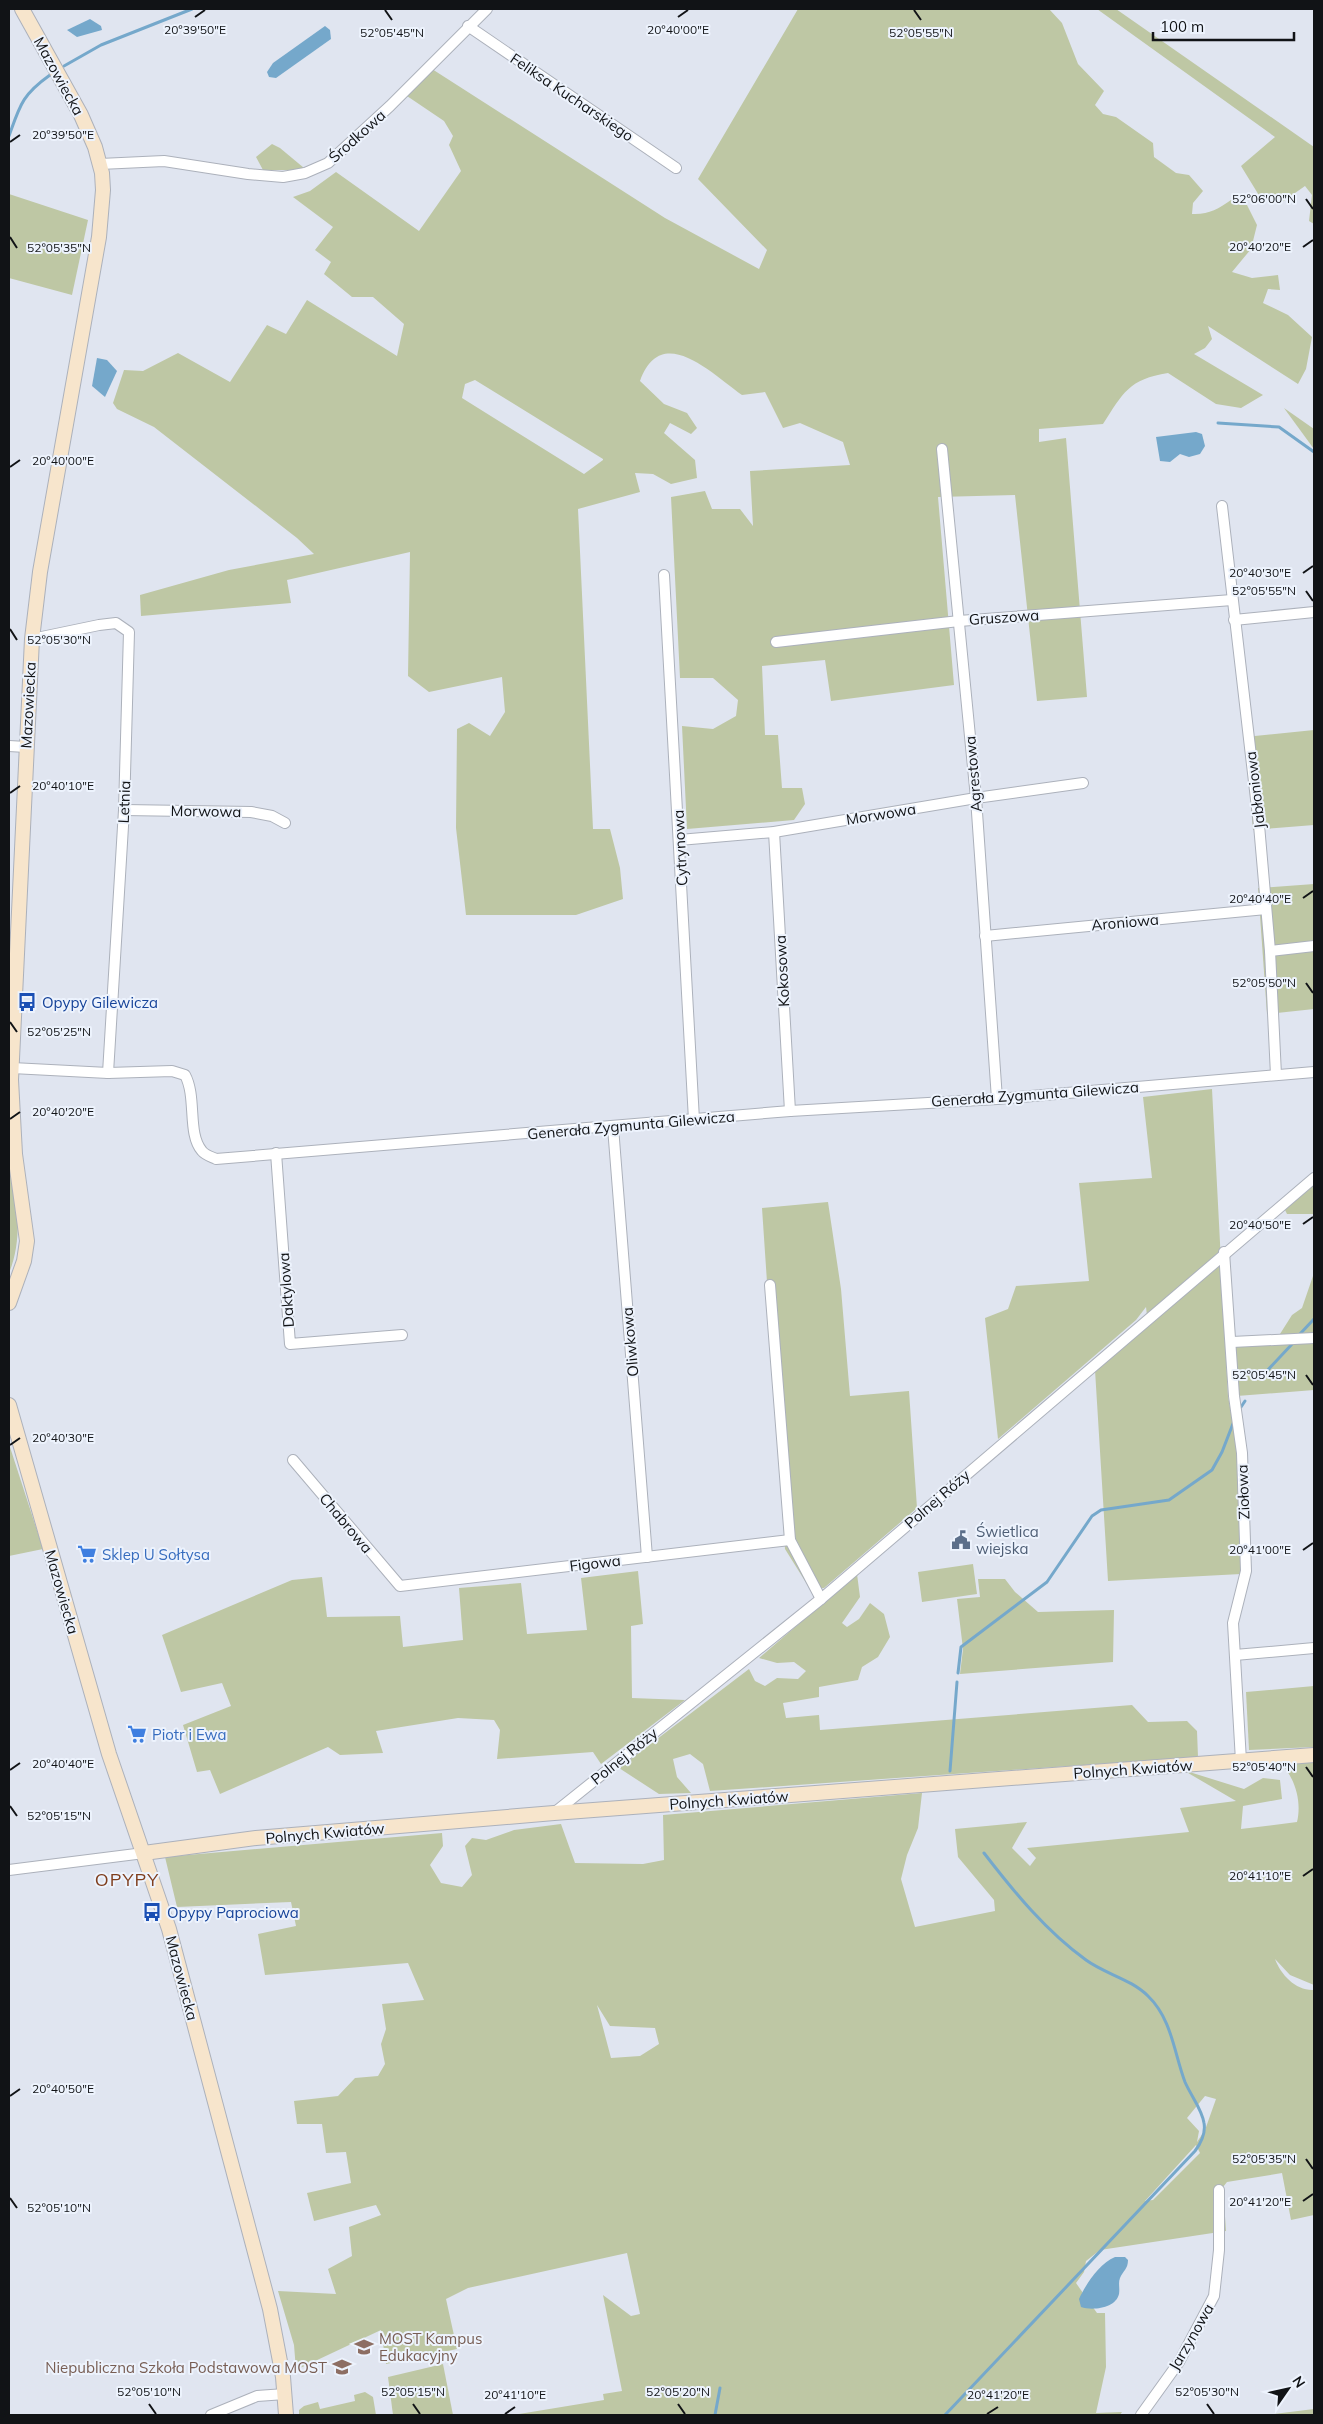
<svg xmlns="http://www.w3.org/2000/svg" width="1323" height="2424" viewBox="0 0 1323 2424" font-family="Mulish,sans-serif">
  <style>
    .green { fill: #bec7a4; fill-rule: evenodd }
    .water { fill: #75a8cb }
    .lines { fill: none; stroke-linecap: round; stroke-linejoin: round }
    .stream { stroke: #75a8cb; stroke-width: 3 }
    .street-casing { stroke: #acb1bb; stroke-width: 12 }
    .secondary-casing { stroke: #acb1bb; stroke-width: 16 }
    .street { stroke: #fff; stroke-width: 10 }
    .secondary { stroke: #f7e5cc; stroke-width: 14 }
    .ticks { fill: none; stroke: #111316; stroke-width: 2 }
    .labels { text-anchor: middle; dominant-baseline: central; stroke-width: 4; stroke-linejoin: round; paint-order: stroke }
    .street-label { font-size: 15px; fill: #111316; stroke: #edf3fd }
    .transit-label { font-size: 15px; fill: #164399; stroke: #edf3fd; text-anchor: start }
    .service-label { font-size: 15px; fill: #4e5e75; stroke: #edf3fd; text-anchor: start }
    .shop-label { font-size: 15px; fill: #366cbe; stroke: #edf3fd; text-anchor: start }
    .education-label { font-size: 15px; fill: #785e54; stroke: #edf3fd; text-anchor: start }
    .quarter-label { font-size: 18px; letter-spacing: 1px; fill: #7f3e1d; stroke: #edf3fd }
    .ticks-label { font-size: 12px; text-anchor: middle; fill: #111316; stroke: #edf3fd; stroke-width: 4; stroke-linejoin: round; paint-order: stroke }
  </style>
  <rect width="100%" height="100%" fill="#e0e5f0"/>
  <g class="green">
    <path d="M798,9H1049L1062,23L1078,64L1104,91L1095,105L1103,114L1116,117L1153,143L1154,157L1176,173L1189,175L1203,191L1193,203L1192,214C1208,215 1218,209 1231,200L1247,205L1257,225L1251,249L1232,272L1252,278L1278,275L1280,290L1268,289L1263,303L1288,315L1312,337L1306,369L1298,384L1208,326L1212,339L1205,348L1194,354L1263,395L1241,408L1216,404L1168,373C1129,379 1123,393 1103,424L1039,429V442L1066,438L1087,697L1037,701L1015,495L938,497L954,685L831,701L825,660L762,666L765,735H778L782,788H802L805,804L794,820L687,829L682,726L713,729L736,716L738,700L713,678H680L671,497L705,491L712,509H740L753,526L750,471L850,465L843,442L800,423L783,428L765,392L742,395C711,373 661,322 640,381L664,404L687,413L697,428L691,434L670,423L664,433L695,460L697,478L671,484L653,474L635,473L640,492L578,509L593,829H610L620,868L623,899L576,915H466L456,828L457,729L469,723L490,736L505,712L502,677L429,692L408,676L410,552L287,580L291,603L141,616L140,595L229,570L314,554L297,538L154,427L117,409L113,403L124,370L143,371L178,353L230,382L267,325L286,334L307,300L397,356L404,324L373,297H352L324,274L331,262L315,250L333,227L293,197L310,191L336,172L419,231L461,171L449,145L453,136L444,121L407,96L432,69L665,218L759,269L767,250L698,179ZM475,380L603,459V460L584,474L462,398L465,384Z"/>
    <path d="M1097,9H1116L1314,147V224L1309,221L1312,195L1305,186L1278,205L1260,197L1241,166L1275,137Z"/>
    <path d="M272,144L280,148L304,168L300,170H263L256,157Z"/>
    <path d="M9,194L88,220L72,295L9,278Z"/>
    <path d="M1284,408L1314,429V449L1311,445Z"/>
    <path d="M1314,730V825L1253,830L1245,737Z"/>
    <path d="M1314,884V1009L1267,1014L1258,888Z"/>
    <path d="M1212,1089L1228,1396L1238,1451L1241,1574L1108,1581L1095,1370L1148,1324L1146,1307L1136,1320L998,1439L985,1318L1008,1309L1016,1286L1089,1281L1079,1183L1152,1178L1143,1097Z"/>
    <path d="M9,1141C14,1184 26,1232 9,1273Z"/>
    <path d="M1314,1184V1214H1287L1284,1208Z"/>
    <path d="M828,1202L841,1289L850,1396L909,1391L917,1508L824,1588L810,1589L785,1549L762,1208Z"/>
    <path d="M1314,1273V1390L1237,1396L1236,1346L1273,1345L1292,1315L1302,1308Z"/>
    <path d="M9,1444L43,1549L9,1556Z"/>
    <path d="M973,1564L977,1594L922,1602L918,1572Z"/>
    <path d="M638,1571L643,1624L631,1626L632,1698L685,1700L601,1764L593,1752L497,1759L500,1730L494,1720L458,1718L376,1731L383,1753L340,1755L328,1747L220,1794L210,1770L197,1772L183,1725L231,1706L222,1683L181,1692L162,1635L292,1580L322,1577L327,1617L400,1616L403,1647L463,1640L459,1588L521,1583L527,1634L587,1630L581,1578Z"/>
    <path d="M857,1574L860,1597L842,1623L847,1627L859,1619L870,1603L884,1614L890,1637L878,1657L862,1667L858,1680L819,1687V1697L783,1703L786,1718L819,1715L820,1730L1132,1705L1148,1722L1187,1721L1197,1731L1198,1757L710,1791L703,1764L690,1754L673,1759L677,1777L691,1793L659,1794L619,1768L749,1669L755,1681L765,1686L777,1678L798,1679L806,1671L794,1662L777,1663L759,1658Z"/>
    <path d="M978,1579H1005L1015,1592L1038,1612L1114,1610L1113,1662L960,1674L963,1649L957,1599L980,1597Z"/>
    <path d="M1314,1686V1747L1249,1750L1246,1692Z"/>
    <path d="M1280,1762L1314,1763V1985L1290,1975L1275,1959C1281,1975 1296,1991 1314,1990V2215L1291,2220L1282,2173L1227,2182L1223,2187L1226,2231L1100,2250L1086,2261L1084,2272L1076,2283L1097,2313H1105L1106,2367L1096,2413L1122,2412L1120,2415H513L604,2400L603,2394L622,2391L603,2295L631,2316L640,2314L627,2253L468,2288L446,2299L457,2349L386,2364L381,2330L296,2370L294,2345L278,2291L336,2294L328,2269L352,2256L349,2227L381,2215L376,2205L314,2221L307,2193L351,2183L346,2152L326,2153L322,2124H297L294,2101L338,2096L355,2078L378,2076L385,2064L381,2044L386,2029L382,2004L424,2000L408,1963L265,1975L258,1934L296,1926L291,1902L177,1907L165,1857L442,1833L443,1846L430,1865L441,1883L462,1887L472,1875L465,1846L472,1838L486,1840L514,1830L561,1824L575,1863L643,1864L664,1860L663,1815L922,1793L918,1828L907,1855L901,1879L915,1927L995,1911L994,1900L958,1857L955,1829L1027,1822L1012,1848L1030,1866L1036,1858L1027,1848L1189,1832L1180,1808L1236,1801L1183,1770L1244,1789L1263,1778L1280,1780L1282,1799L1243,1806L1241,1829L1297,1822C1302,1801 1295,1778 1280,1762ZM597,2005L610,2026L655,2028L659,2044L640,2056L611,2058ZM1205,2096L1216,2099L1205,2130L1197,2142L1199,2131L1187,2118ZM1196,2145L1200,2153L1153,2200L1145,2201Z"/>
    <path d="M443,2364L453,2415H393L388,2377Z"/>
    <path d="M365,2392L373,2397L376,2415H299V2410L304,2406L318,2402L320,2409L355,2401L354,2395Z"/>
    <path d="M1314,2409V2415H1266Z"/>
  </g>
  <g class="water">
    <path d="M90,19L101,26L102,30L77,37L67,30Z"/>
    <path d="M325,26L330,30L331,39L276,78L269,77L267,72L273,63Z"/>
    <path d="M97,358L107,360L117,371L105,397L92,386Z"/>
    <path d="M1196,432L1202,434L1205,446L1200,454L1189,457L1180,454L1170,462L1160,461L1156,437Z"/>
    <path d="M1115,2257H1125L1128,2260C1128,2269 1123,2271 1120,2278C1118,2283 1120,2288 1119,2294C1116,2308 1093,2311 1081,2307L1079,2299C1086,2284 1099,2264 1115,2257Z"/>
  </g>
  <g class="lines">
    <g class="stream">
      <path d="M64,66L101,45L192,9"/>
      <path d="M9,136C20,105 22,95 50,75"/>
      <path d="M1218,423L1279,427L1314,452"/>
      <path d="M1299,1335L1314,1319"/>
      <path d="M1264,1374L1294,1342"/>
      <path d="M1241,1407L1245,1401"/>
      <path d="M958,1673L961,1647L1047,1582L1092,1516L1101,1510L1169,1500L1212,1470L1222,1452L1234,1421"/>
      <path d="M950,1771L957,1682"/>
      <path d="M715,2415L720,2388"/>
      <path d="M945,2415L1195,2151C1201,2143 1206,2134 1204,2123C1202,2109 1191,2096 1185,2082C1174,2053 1172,2019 1148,1996C1131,1979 1105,1974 1086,1960C1046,1931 1014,1892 984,1853"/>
    </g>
    <g class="street-casing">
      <g id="street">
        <path d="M468,26L676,168"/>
        <path d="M100,164L164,161L248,174L283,177L305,173L328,163L390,106L487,9"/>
        <path d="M942,449L976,798L997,1099"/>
        <path d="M1222,506L1259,825L1270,951L1276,1075"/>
        <path d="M664,575L694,1120"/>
        <path d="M1234,620L1314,612"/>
        <path d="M32,639L99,625L116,623L129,632L124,810L108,1073"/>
        <path d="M776,642L959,621L1232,600"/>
        <path d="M9,746L26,747"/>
        <path d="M124,810L251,812L272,816L285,823"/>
        <path d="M774,832L790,1111"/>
        <path d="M679,840L774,832L976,798L1083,783"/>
        <path d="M985,936L1266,909"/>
        <path d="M1270,951L1314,946"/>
        <path d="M12,1068L108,1073L172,1071L185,1075C197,1097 187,1134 202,1151C205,1155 212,1157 216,1159L790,1111L997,1099L1314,1072"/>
        <path d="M613,1127L647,1557"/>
        <path d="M276,1153L290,1344L402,1335"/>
        <path d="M1224,1252L1234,1396L1242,1453L1246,1571L1233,1623L1241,1761"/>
        <path d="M770,1285L790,1540L821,1599"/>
        <path d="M1232,1342L1314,1338"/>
        <path d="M293,1460L400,1586L790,1540"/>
        <path d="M1235,1655L1314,1648"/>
        <path d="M554,1813L821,1599L1314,1178"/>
        <path d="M9,1870L144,1853"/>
        <path d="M211,2415L257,2396L285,2394"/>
        <path d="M1141,2415L1179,2362L1214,2296L1219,2250V2190"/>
      </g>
    </g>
    <g class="secondary-casing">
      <g id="secondary">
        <path d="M9,1303L24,1261L27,1241L15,1154L11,1080L32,639L40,572L99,237L103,190L102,173L95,147L81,115L22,9"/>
        <path d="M9,1405L109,1754L169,1929L270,2309L283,2377L286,2415"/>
        <path d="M144,1853L256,1838L554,1813L1314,1755"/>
      </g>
    </g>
    <use href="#street" class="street"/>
    <use href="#secondary" class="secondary"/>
  </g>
  <path class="ticks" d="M385,10L392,20M914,10L921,20M195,17L205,10M678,17L688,10M10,142L20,135M1306,199L1313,209M10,237L17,248M1303,247L1313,240M10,467L20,460M1303,573L1313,566M1306,591L1313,601M10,629L17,640M10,793L20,786M1303,898L1313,891M1306,983L1313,993M10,1022L17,1032M10,1119L20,1112M1303,1224L1313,1217M1306,1375L1313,1385M10,1445L20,1438M1303,1550L1313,1543M1306,1767L1313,1777M10,1770L20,1763M10,1806L17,1816M1303,1876L1313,1869M10,2096L20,2089M1306,2159L1313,2169M10,2198L17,2208M1303,2201L1313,2194M149,2404L156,2414M413,2404L420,2414M678,2404L685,2414M1207,2404L1214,2414M505,2414L515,2407M987,2414L998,2407"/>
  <defs>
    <g id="bus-bare" transform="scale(1.5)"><path d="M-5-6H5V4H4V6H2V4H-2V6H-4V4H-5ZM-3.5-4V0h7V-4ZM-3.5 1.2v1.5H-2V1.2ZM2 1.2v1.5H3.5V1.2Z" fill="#1a4fb4" stroke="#edf3fd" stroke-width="2.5" paint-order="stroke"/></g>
    <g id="civic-bare" transform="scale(1.5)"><path d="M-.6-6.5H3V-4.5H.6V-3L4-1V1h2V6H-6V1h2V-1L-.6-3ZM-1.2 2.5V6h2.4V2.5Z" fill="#5c6f8a" stroke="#edf3fd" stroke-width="2.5" paint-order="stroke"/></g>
    <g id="supermarket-bare" transform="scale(1.5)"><path d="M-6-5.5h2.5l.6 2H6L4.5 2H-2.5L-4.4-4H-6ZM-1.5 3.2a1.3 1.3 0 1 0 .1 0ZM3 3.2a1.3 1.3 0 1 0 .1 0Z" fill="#3f7fe0" stroke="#edf3fd" stroke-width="2.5" paint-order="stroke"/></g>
    <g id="school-bare" transform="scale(1.5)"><path d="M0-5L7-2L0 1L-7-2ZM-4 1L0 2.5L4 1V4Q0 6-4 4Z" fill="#8d6e63" stroke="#edf3fd" stroke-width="2.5" paint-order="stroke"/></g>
  </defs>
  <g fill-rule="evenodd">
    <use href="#bus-bare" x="27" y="1002"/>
    <use href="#civic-bare" x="961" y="1540"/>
    <use href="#supermarket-bare" x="87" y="1554"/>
    <use href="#supermarket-bare" x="137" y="1734"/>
    <use href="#bus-bare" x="152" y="1912"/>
    <use href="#school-bare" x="364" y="2347"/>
    <use href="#school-bare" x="342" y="2367"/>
  </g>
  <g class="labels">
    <g class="street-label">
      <text transform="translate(59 76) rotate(61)">Mazowiecka</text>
      <text transform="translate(572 97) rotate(34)">Feliksa Kucharskiego</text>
      <text transform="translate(357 136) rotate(-42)">Środkowa</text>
      <text transform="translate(1004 617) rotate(-4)">Gruszowa</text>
      <text transform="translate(28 705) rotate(-87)">Mazowiecka</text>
      <text transform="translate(973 774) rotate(-95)">Agrestowa</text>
      <text transform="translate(1255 790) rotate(-97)">Jabłoniowa</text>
      <text transform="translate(124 802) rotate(-88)">Letnia</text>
      <text transform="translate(206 811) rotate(1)">Morwowa</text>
      <text transform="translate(881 814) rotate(-9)">Morwowa</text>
      <text transform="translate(680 848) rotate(-93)">Cytrynowa</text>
      <text transform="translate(1125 922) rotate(-5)">Aroniowa</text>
      <text transform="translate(782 971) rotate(-93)">Kokosowa</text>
      <text transform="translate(1035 1094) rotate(-4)">Generała Zygmunta Gilewicza</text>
      <text transform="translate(631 1125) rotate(-5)">Generała Zygmunta Gilewicza</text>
      <text transform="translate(286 1290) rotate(-94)">Daktylowa</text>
      <text transform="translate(630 1342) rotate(-95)">Oliwkowa</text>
      <text transform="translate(1243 1492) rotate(-92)">Ziołowa</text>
      <text transform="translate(937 1499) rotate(-41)">Polnej Róży</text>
      <text transform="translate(346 1523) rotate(50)">Chabrowa</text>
      <text transform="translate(595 1563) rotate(-7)">Figowa</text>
      <text transform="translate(62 1592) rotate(74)">Mazowiecka</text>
      <text transform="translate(624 1756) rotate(-39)">Polnej Róży</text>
      <text transform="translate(1133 1769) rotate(-4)">Polnych Kwiatów</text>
      <text transform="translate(729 1800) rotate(-4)">Polnych Kwiatów</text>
      <text transform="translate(325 1833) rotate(-5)">Polnych Kwiatów</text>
      <text transform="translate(182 1978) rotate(75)">Mazowiecka</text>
      <text transform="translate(1191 2337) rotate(-60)">Jarzynowa</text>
    </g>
    <g class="transit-label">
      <text x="42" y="1002">Opypy Gilewicza</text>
      <text x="167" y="1912">Opypy Paprociowa</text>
    </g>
    <g class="service-label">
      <text x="976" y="1531">Świetlica<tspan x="976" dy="17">wiejska</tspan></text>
    </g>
    <g class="shop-label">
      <text x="102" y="1554">Sklep U Sołtysa</text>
      <text x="152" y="1734">Piotr i Ewa</text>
    </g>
    <g class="education-label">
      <text x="379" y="2338">MOST Kampus<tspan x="379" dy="17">Edukacyjny</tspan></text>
      <text x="327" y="2367" text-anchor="end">Niepubliczna Szkoła Podstawowa MOST</text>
    </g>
    <g class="quarter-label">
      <text x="127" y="1879">OPYPY</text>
    </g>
  </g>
  <g class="ticks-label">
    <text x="195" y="34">20°39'50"E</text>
    <text x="678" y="34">20°40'00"E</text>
    <text x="392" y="37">52°05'45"N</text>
    <text x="921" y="37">52°05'55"N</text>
    <text x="63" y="139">20°39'50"E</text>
    <text x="1264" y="203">52°06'00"N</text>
    <text x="1260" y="251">20°40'20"E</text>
    <text x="59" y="252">52°05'35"N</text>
    <text x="63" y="465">20°40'00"E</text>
    <text x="1260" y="577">20°40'30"E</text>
    <text x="1264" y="595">52°05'55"N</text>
    <text x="59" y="644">52°05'30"N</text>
    <text x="63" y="790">20°40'10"E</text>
    <text x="1260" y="903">20°40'40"E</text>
    <text x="1264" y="987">52°05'50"N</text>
    <text x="59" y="1036">52°05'25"N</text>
    <text x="63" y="1116">20°40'20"E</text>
    <text x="1260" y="1229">20°40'50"E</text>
    <text x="1264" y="1379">52°05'45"N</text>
    <text x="63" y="1442">20°40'30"E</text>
    <text x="1260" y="1554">20°41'00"E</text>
    <text x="63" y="1768">20°40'40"E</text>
    <text x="1264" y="1771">52°05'40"N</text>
    <text x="59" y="1820">52°05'15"N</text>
    <text x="1260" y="1880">20°41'10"E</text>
    <text x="63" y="2093">20°40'50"E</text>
    <text x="1264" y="2163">52°05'35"N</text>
    <text x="1260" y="2206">20°41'20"E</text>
    <text x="59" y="2212">52°05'10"N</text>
    <text x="149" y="2396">52°05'10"N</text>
    <text x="413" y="2396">52°05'15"N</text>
    <text x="678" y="2396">52°05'20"N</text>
    <text x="1207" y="2396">52°05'30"N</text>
    <text x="515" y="2399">20°41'10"E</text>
    <text x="998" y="2399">20°41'20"E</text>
  </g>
  <rect width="1323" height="2424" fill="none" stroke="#111316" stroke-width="20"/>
  <g transform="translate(1288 2389) rotate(56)" stroke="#edf3fd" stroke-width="4" paint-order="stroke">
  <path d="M0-4L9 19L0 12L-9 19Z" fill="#111316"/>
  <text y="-8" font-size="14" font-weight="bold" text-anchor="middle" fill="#111316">N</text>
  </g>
  <path d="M1153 32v8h141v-8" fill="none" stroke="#111316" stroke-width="2.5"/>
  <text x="1160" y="32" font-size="15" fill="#111316" stroke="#edf3fd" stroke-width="4" paint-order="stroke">100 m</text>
</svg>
